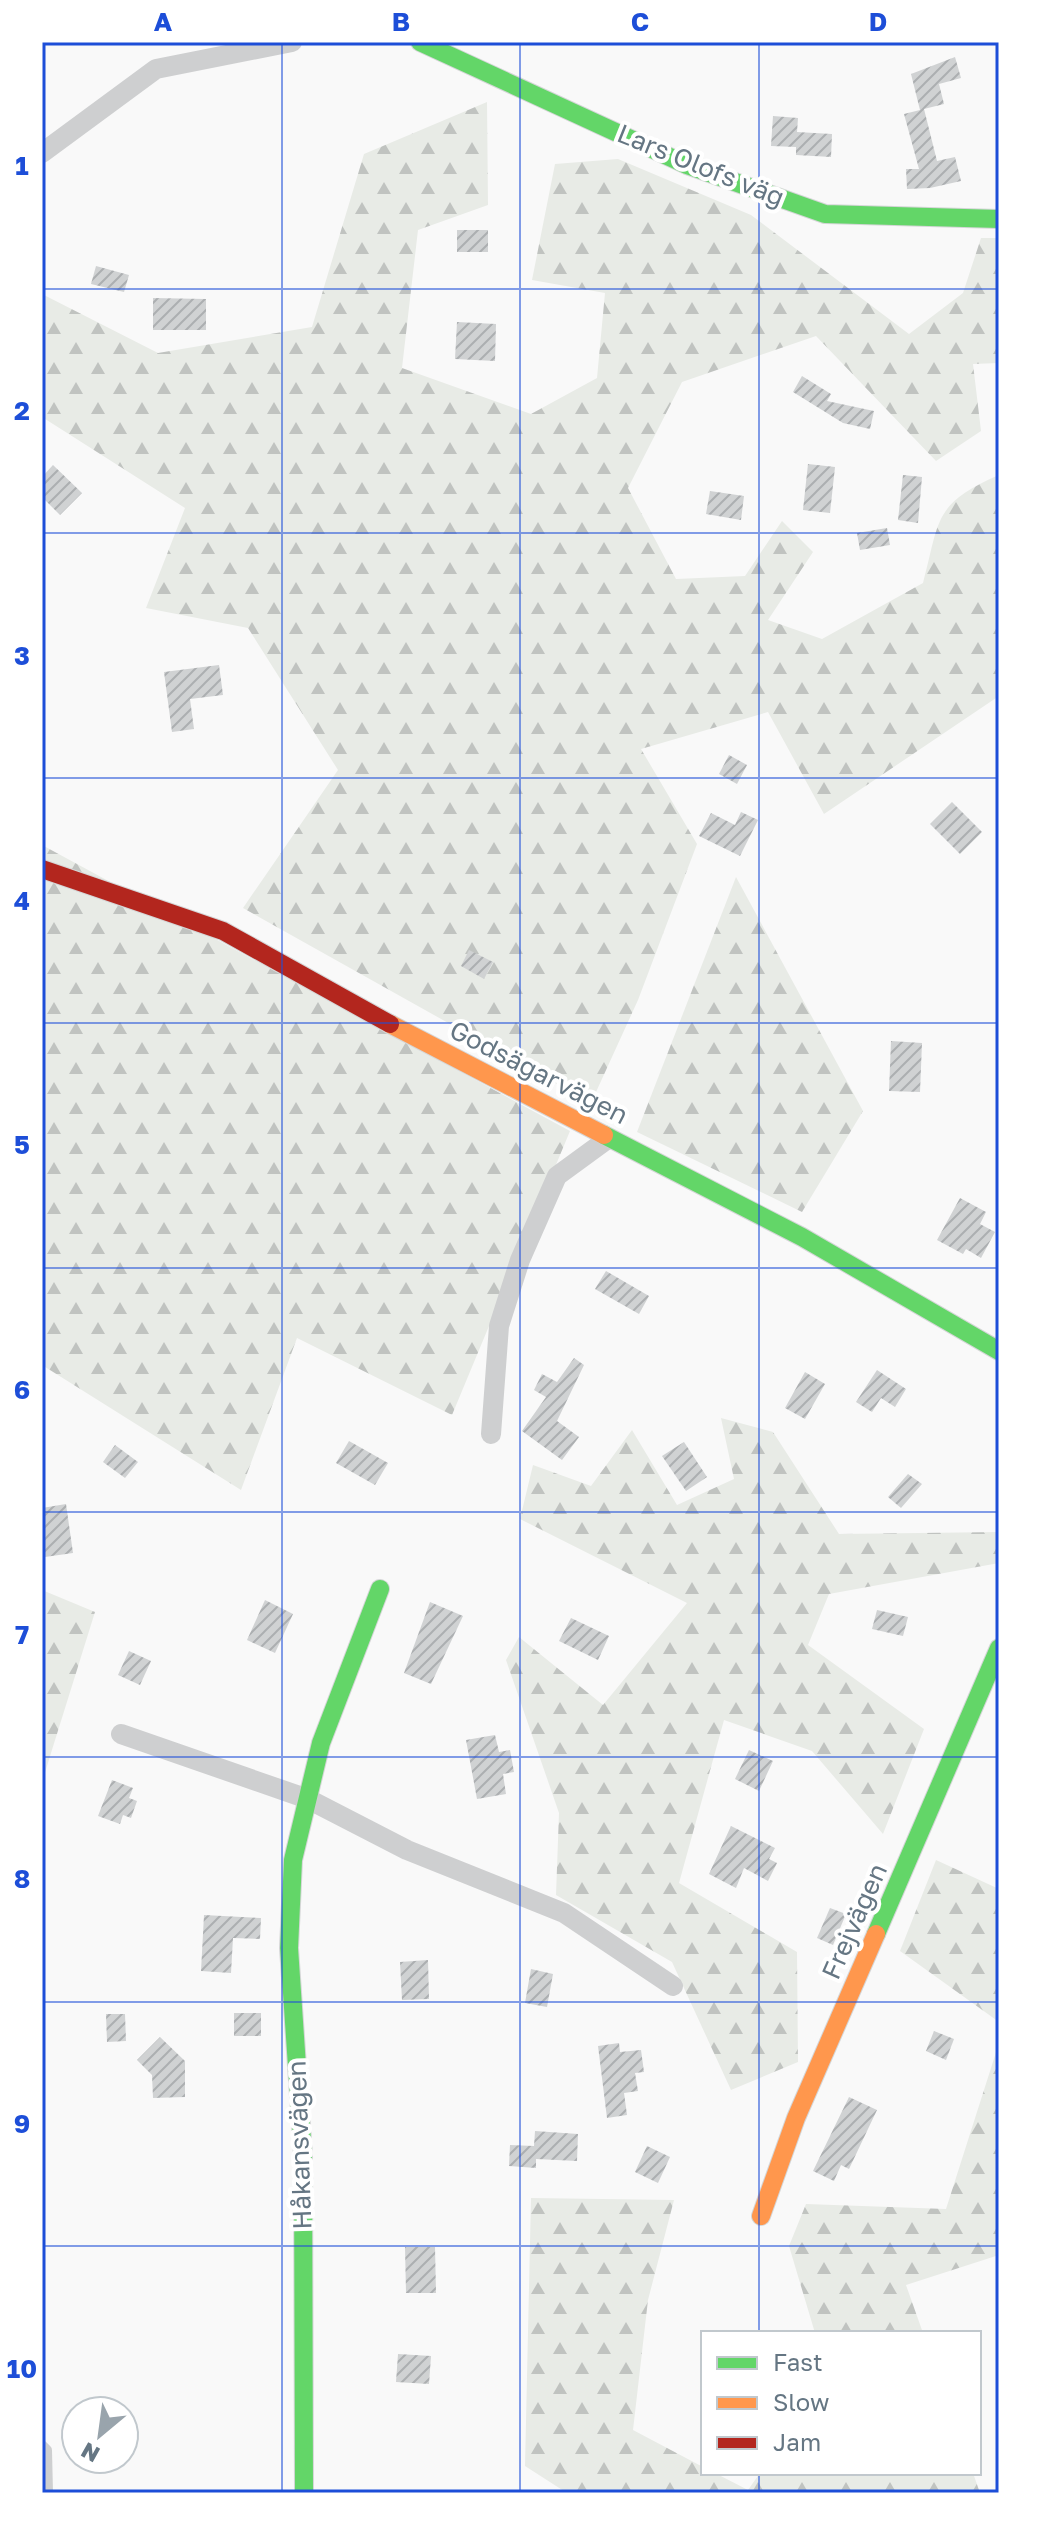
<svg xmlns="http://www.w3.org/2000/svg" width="1041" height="2535" viewBox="0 0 1041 2535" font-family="'Golos Text',sans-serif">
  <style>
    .forest { fill: url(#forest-firs) }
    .building { fill: url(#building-hatch) }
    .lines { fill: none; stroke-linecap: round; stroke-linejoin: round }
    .fast-casing { stroke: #d5d6d7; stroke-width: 20 }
    .slow-casing { stroke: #d5d6d7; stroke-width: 20 }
    .jam-casing { stroke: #d5d6d7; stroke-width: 20 }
    .lane { stroke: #cecfd0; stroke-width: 10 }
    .street { stroke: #cecfd0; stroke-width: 20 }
    .fast { stroke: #63d668; stroke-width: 18 }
    .slow { stroke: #ff974d; stroke-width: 18 }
    .jam { stroke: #b3261e; stroke-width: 18 }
    .grid { fill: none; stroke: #1d4ed8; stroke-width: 2; stroke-opacity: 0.55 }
    .labels { text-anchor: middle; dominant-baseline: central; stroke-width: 8; stroke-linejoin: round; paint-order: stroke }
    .street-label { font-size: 26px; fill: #657683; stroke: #fff }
    .neatline { fill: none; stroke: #1d4ed8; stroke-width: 3 }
    .grid-label { font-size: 26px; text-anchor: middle; font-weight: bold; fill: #1d4ed8 }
  </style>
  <defs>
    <pattern id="forest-firs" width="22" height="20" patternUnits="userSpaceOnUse" patternTransform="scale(2)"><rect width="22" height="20" fill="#e8ebe6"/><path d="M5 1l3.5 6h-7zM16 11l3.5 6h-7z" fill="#c0c3c0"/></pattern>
    <pattern id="building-hatch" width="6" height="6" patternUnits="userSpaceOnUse" patternTransform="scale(2)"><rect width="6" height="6" fill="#d0d2d3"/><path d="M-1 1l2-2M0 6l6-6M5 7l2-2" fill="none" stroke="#acafb1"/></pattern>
  </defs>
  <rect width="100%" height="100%" fill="#f9f9f9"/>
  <g class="forest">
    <path d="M487,102L488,205L418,230L402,368L531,414L597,378L605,293L532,280L555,164L618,159L751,215L909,334L963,293L981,238H999V363L973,364L981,431L936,461L816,336L682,382L628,488L676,579L745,576L782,521L813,552L768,620L822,639L923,583C940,519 933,504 999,475V696L824,814L768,712L641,749L697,844L638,1000L591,1103L243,908L338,770L248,628L146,608L185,508L42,417V294L158,353L312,327L364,154Z"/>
    <path d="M42,845L570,1131L452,1415L297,1338L241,1490L42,1365Z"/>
    <path d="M736,877L863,1111L802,1212L637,1132Z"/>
    <path d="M721,1418L773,1432L839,1534L999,1532V1563L829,1594L808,1645L924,1729L883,1834L812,1751L724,1720L679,1883L797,1952L798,2062L731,2090L672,1962L556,1895L559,1813L506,1660L519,1637L603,1705L687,1603L520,1519L533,1465L591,1486L632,1430L677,1505L734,1479Z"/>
    <path d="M42,1590L95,1612L42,1782Z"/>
    <path d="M936,1860L999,1889V2022L900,1951Z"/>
    <path d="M999,2043V2255L906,2285L923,2333H815L789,2246L806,2204L946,2209Z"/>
    <path d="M531,2198L674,2200L648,2300L633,2430L703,2467V2473H715L748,2490L760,2473H973L980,2493H567L525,2466Z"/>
  </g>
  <g class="building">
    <path d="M955,57L961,78L939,84L944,104L924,109L937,161L955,157L961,181L930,188L907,189L906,169H919L904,114L920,110L911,74Z"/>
    <path d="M773,116L798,118L797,132L832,134L831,157L796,155V147L771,146Z"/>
    <rect x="457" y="230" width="31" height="22"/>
    <path d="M96,266L129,275L124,292L91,284Z"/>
    <path d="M153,298L206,299V330H153Z"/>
    <path d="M457,322L496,324L495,361L455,359Z"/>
    <path d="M802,376L831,394L827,401L874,411L870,429L843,423L793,392Z"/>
    <path d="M808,464L835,467L830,513L803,510Z"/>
    <path d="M53,465L82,493L60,515L42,497V477Z"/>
    <path d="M903,475L922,477L918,523L898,520Z"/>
    <path d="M710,491L744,496L741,520L706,514Z"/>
    <path d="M887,528L890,545L860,550L857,533Z"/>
    <path d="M219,665L223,695L190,699L194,729L172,732L164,672Z"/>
    <path d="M729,755L747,765L737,784L719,774Z"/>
    <path d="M952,802L982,832L960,854L930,824Z"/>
    <path d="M741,812L758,820L740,856L699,836L711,813L735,825Z"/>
    <path d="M469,950L493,962L484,979L461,966Z"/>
    <path d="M891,1041L922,1043L920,1092L889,1091Z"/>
    <path d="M960,1198L986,1212L980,1224L995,1232L981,1258L966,1249L963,1254L937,1240Z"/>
    <path d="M606,1271L649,1296L639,1314L595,1289Z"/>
    <path d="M574,1358L584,1365L557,1421L579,1437L562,1460L522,1431L546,1397L534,1390L542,1374L557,1382Z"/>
    <path d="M877,1370L906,1389L895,1407L881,1398L872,1412L856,1402Z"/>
    <path d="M805,1372L825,1384L805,1419L785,1408Z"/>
    <path d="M349,1441L388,1463L375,1485L336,1463Z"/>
    <path d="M684,1442L707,1477L686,1491L662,1456Z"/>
    <path d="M115,1445L138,1462L125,1478L103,1462Z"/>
    <path d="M908,1474L922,1484L901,1508L888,1497Z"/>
    <path d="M66,1504L73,1553L45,1557L42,1508Z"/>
    <path d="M265,1600L293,1614L275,1653L247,1640Z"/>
    <path d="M430,1602L463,1616L431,1684L404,1673Z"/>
    <path d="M877,1610L908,1617L903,1636L872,1629Z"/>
    <path d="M571,1618L609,1636L598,1660L559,1641Z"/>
    <path d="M129,1651L151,1661L140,1685L118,1675Z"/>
    <path d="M495,1735L499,1752L510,1750L514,1772L503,1774L506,1794L477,1799L466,1740Z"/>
    <path d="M749,1750L773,1761L759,1791L735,1779Z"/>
    <path d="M112,1780L133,1788L129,1798L137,1801L131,1818L123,1815L120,1824L98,1816Z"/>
    <path d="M731,1826L775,1848L769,1859L777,1863L768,1881L744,1868L736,1888L709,1874Z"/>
    <path d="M830,1908L846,1914L833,1945L817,1938Z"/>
    <path d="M204,1915L261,1918L260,1939L233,1938L231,1973L201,1971Z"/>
    <path d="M428,1960L429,1999L402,2000L400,1962Z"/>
    <path d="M531,1969L553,1974L547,2007L525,2003Z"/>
    <rect x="234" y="2013" width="27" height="23"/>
    <path d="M106,2014H125L126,2041L107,2042Z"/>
    <path d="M934,2031L954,2039L946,2060L926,2051Z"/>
    <path d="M160,2037L185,2061V2097L153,2098L152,2075L137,2060Z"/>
    <path d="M619,2043L620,2052L641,2050L644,2072L635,2073L638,2091L624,2093L627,2115L607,2118L598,2046Z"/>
    <path d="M849,2097L877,2110L849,2169L841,2165L834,2181L813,2171Z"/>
    <path d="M535,2131L578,2134L577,2161L536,2159V2168L509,2166L510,2145L534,2146Z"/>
    <path d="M647,2146L670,2157L658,2183L635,2172Z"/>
    <path d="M405,2247H435L436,2293H406Z"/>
    <path d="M398,2354L431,2356L429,2384L396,2382Z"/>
  </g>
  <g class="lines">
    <g class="fast-casing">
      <g id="fast">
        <path d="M420,42L687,165L825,214L999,219"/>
        <path d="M604,1135L802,1237L999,1351"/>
        <path d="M876,1934L999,1648"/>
        <path d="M304,2493L303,2155L289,1948L293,1860L321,1743L380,1589"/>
      </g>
    </g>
    <g class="slow-casing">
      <g id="slow">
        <path d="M390,1024L604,1135"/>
        <path d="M761,2216L796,2118L876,1934"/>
      </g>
    </g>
    <g class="jam-casing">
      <path id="jam" d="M42,869L223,931L390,1024"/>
    </g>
    <path class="lane" d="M42,2445L47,2450L48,2493"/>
    <g class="street">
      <path d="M42,153L156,69L292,42"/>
      <path d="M491,1434L499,1326L520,1260L557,1176L609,1138"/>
      <path d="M121,1734L308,1799L407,1850L564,1913L673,1986"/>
    </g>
    <use href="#fast" class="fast"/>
    <use href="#slow" class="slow"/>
    <use href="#jam" class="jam"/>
  </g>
  <path class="grid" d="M282,42V2493M520,42V2493M759,42V2333M42,289H999M42,533H999M42,778H999M42,1023H999M42,1268H999M42,1512H999M42,1757H999M42,2002H999M42,2246H999M759,2473V2493"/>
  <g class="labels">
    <g class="street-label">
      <text transform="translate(701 165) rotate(22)">Lars Olofs väg</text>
      <text transform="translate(539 1072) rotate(27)">Godsägarvägen</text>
      <text transform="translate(854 1921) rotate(-66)">Frejvägen</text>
      <text transform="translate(299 2145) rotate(-92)">Håkansvägen</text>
    </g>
  </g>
  <rect width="1041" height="2535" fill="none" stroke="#ffffff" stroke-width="88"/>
  <rect x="701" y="2331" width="280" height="144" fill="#ffffff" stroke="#c1c8cd" stroke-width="2"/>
  <rect x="717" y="2357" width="40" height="12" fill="#63d668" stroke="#c1c8cd" stroke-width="2"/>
  <text x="773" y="2371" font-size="24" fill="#657683">Fast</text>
  <rect x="717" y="2397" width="40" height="12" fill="#ff974d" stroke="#c1c8cd" stroke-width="2"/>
  <text x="773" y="2411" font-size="24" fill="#657683">Slow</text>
  <rect x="717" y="2437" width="40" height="12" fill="#b3261e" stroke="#c1c8cd" stroke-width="2"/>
  <text x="773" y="2451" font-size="24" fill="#657683">Jam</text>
  <g transform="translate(100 2435) rotate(209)"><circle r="38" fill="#ffffff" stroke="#c1c8cd" stroke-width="2"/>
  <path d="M0-6L14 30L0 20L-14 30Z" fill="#99a4ac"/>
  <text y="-12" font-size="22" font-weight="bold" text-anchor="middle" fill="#657683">N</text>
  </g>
  <rect x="44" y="44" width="953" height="2447" class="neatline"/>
  <g class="grid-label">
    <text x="163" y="31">A</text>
    <text x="401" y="31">B</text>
    <text x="640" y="31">C</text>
    <text x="878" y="31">D</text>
    <text x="22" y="175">1</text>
    <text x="22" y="420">2</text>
    <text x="22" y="665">3</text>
    <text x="22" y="910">4</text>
    <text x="22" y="1154">5</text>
    <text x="22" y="1399">6</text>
    <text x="22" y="1644">7</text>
    <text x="22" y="1888">8</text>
    <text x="22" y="2133">9</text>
    <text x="22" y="2378">10</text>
  </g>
</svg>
